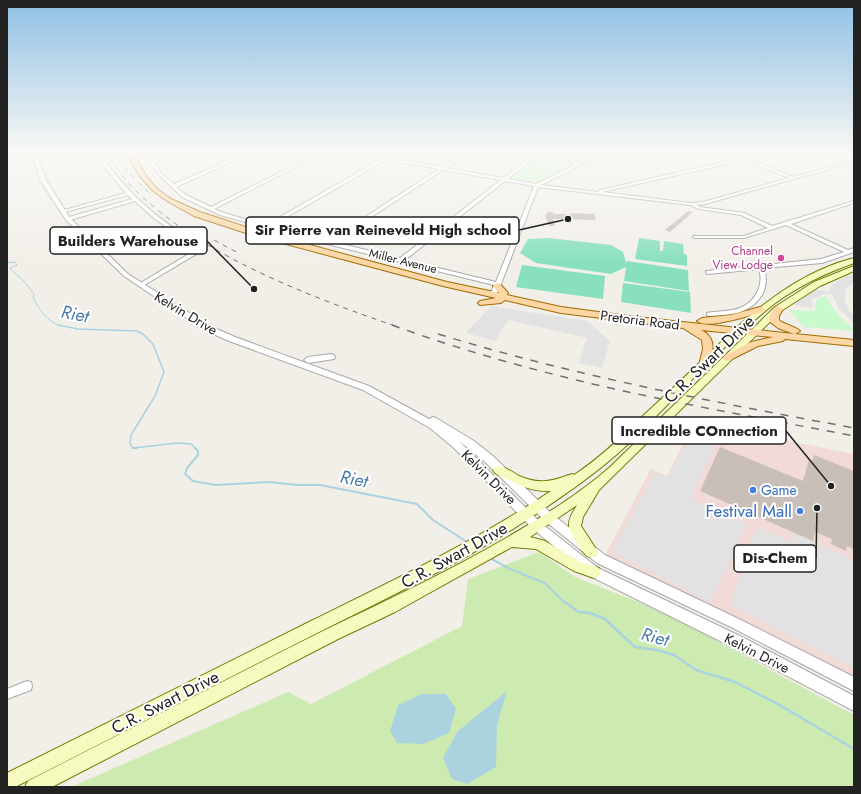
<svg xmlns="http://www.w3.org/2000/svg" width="861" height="794" viewBox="0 0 861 794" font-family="Jost,sans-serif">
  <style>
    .commercial { fill: #f2dad9 }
    .grass { fill: #cdebb0 }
    .park { fill: #c8facc }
    .pitch { fill: #88e0be }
    .parking { fill: #e2e2e2 }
    .water { fill: #aad3df }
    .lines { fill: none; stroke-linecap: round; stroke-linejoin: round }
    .stream-far3 { stroke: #aad3df; stroke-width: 1 }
    .stream-far2 { stroke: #aad3df; stroke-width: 1.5 }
    .stream-far1 { stroke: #aad3df; stroke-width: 2 }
    .stream { stroke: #aad3df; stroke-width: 2.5 }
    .building { fill: #c7bfb8 }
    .minor-casing { stroke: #a9a9a9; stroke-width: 2 }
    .tertiary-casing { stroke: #a9a9a9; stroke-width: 2 }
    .secondary-casing { stroke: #707d05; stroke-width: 2 }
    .primary-casing { stroke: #a06b00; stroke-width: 2 }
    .minor { fill: #fff; fill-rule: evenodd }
    .tertiary { fill: #fff; fill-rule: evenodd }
    .secondary { fill: #f7fabf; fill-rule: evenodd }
    .primary { fill: #fcd6a4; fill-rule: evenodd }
    .rail-far1 { stroke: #707070; stroke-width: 1; stroke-dasharray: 5 5; stroke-linecap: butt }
    .rail { stroke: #707070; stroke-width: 1.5; stroke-dasharray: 8 8; stroke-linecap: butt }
    .hotel-dot { fill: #d1479c; stroke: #fff; stroke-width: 1.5 }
    .shop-dot { fill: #3f7fe0; stroke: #fff; stroke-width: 1.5 }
    .labels { text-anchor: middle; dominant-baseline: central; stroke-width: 4; stroke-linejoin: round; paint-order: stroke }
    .far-hotel-label { font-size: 12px; fill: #b23c85; stroke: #fff; text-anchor: end }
    .far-street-label { font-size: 12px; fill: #222; stroke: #fff }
    .street-label { font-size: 14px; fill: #222; stroke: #fff }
    .shop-label { font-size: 14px; fill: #366cbe; stroke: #fff; text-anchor: start }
    .near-street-label { font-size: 17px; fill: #222; stroke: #fff }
    .near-shop-label { font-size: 17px; fill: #366cbe; stroke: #fff; text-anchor: end }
    .near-water-label { font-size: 18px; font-style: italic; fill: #4a7aab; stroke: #fff }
    .leader { fill: none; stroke: #222; stroke-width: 1.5 }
    .callout-dot { fill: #222; stroke: #fff; stroke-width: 1.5 }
    .callout { fill: #fff; stroke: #222; stroke-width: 1.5 }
    .callout-label { font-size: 15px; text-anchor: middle; font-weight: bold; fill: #222 }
  </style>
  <rect width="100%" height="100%" fill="#f2efe9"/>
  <path class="commercial" d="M700,424L854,454V680L604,557L651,469L667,476L691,428L696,430Z"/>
  <path class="grass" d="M539,552L575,577L638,602L685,624L854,715V787H71L288,692L311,704L462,626L468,579Z"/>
  <g class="park">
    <path d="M545,151H560L574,164L537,183L533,184L511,178Z"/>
    <path d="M826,296C833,310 841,319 854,329V331L804,327L789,310L815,311L816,300Z"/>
  </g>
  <g class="pitch">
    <path d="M549,238L611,245L623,252L626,263L627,261L688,270L689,291L624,281L626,267L611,274L536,263L520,253L528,239Z"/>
    <path d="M639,238L660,241V251H663L664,241L683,244L684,254L687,255V266L635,259Z"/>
    <path d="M522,265L605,276L603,299L516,287Z"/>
    <path d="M623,283L690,292L691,313L621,302Z"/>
  </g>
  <g class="parking">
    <path d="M854,274V282L845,290V302L849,311L854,315V323L839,309L832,294H824L812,299L813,308L794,305L814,290L829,291L833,284L846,276Z"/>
    <path d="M491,306L587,321L610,341L602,368L579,363L587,338L508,320L495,341L466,333Z"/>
    <path d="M702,426L720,433L691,500L747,524L710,603L613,551L655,473L668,478L693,430L698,432Z"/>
    <path d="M757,527L791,542L794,533L854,560V668L730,605Z"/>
  </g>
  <g class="water">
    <path d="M507,691L497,724L496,767L467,784L452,779L443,758L457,732Z"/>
    <path d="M422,694H446L456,709L449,733L423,744L397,743L390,731L398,705Z"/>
  </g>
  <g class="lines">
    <path class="stream-far3" d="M7,263L15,262L17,265L10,268L11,270L23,280L34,294L33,298C40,310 47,322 61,326"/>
    <path class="stream-far2" d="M58,325L78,329L137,331L143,334L153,344L164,372L155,396L131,435L130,444L133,448L178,443L191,444L196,449"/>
    <g class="stream-far1">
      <path d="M133,448H137"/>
      <path d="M195,448L198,451V455L187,468L185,474L193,481L216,485L269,482L297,485H320L417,504L433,520L467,542"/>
      <path d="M490,558L510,569L545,583L564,602"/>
    </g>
    <path class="stream" d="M563,601L579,612L590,613L605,619L635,647L657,650L674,655L696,670L735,682L778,704L854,749"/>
  </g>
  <g class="building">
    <path d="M688,211L693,212L670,232L665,230Z"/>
    <path d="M547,212H553V214H571V213L594,214L596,220L553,219L555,226H549L545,214H547Z"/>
    <path d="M720,447L803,481L809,460L812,461L814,455L854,471V549L847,546L846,551L831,544L832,539L815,532L813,541L700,491Z"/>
  </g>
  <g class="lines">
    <g class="minor-casing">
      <g id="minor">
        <path d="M95,151H99C127,196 159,219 203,248V250L141,287L139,286V284L197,249L155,219L135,201L70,220H66V218L132,199L128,195L61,213V211L126,193L105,168Z"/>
        <path d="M141,151H145L152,160L178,151H183L154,162L161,173L174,184L250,151H255L176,187L186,195L211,207L322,151H327L214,209L224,213L266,225L381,159L343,152L341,151C355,151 368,156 382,157C388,157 393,151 400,151L389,158L442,167L467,151H471L446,168L504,178L539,151H543L508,179L536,184L575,165L561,151H565L579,164L640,151H647L579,166L541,185L598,192L600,190L742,158L726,151C734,151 741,157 748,157C759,156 770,151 781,151L750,159L793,177L854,160V162L705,204L696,205L700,207L744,213L772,226L854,201V203L791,224L848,250L854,248V252L822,263L764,268C771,290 758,307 737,313C728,315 718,315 709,316L707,315V313C715,311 724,312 732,310C752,307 765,288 759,269L708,274L706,273V271L821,259L844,252L786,225L744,238H695L693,237V236H744L768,228L741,215L699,209L690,205L538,187L501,284L496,295L493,297L490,295L494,285L327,244L267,228L257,234H253V232L263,227L220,215L182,197L159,175ZM386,160L439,169L328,241L271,226ZM745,160L789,178L703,202L690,203L602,192ZM443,170L501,180L400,258L333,242ZM505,181L534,186L496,282L405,260Z"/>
        <path d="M27,681L31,682L32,686L31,690L7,699V689Z"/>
      </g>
    </g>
    <g class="tertiary-casing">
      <g id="tertiary">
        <path d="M31,151H35L46,180L70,218L128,274L210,326L235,337L369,386L429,419L433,417L436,418L474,441L493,456L553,515L605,555L741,620L854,677V691L733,628L597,563L545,521L485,462L458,440L541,523L598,568L744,638L854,696V711L734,648L590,576L533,529L454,448L430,428L363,390L229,341L204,330L124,276L66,220L40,180Z"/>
        <path d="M331,354L334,355L335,357L334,359L308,363L304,360L308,357Z"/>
      </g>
    </g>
    <g class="secondary-casing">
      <g id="secondary">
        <path d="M854,258V263C826,273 798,286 774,304C722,345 674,400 626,446C597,473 563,496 530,518C465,561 393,595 323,630C220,682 118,735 15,787H7V773C109,722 211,671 313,620C394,580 476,541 551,491C530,492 513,483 495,473L493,470L495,467L499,466C506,468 513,472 519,476C539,485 553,481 572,474L574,475C600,458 623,436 645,414C669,392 692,370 716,347C755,309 799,272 854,258Z"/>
        <path d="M854,266V271L820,286L781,311L599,490L583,517L581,526L598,552L597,556C593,557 590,558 587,556C581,551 570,533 569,526C568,518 574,511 577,505L530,537L545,541L581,562L599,568L601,572L599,576L594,578L574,571L536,549L512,547L395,612L338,639L52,787H25L28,781C128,730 227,679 327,629C388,600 449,571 508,537C543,516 578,495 609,468L775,307L814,282Z"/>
      </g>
    </g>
    <g class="primary-casing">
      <g id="primary">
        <path d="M126,151H132L145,174L156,188L171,199L200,212L258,231L447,282L499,293L493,286L497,283L500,284L508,293L507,295L561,307L636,317L794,334L778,328L769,321C769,315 772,308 778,306L783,309L779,316V320C785,325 795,326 800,331L795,334L854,340V346L785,339L783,341L758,346L728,361L724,360L723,358L724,356L751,342L773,337L701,330C715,337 714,348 710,361L705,364L700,361L703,349L702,340L683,328L561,313L505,300L501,303L480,305L478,303L480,301L496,298L443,286L252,235L194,216L167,201L152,190L139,175Z"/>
        <path d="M760,307L763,308L765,310L763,312C751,315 706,330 697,321L702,318L731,315Z"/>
      </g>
    </g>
    <use href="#minor" class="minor"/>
    <use href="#tertiary" class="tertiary"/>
    <use href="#secondary" class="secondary"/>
    <use href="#primary" class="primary"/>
    <g class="rail-far1">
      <path d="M105,151C114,164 123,178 135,190C204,257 306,295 395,326"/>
      <path d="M113,151L127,171L152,196"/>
      <path d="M214,240L240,254"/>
    </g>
    <g class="rail">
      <path d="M392,325C466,352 543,373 619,390C697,407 776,421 854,436"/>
      <path d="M438,334C575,376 714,402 854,428"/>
    </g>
  </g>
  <linearGradient id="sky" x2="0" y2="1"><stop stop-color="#8fc0e4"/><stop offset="0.58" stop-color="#f9f8f5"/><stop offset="1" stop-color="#f9f8f5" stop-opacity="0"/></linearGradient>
  <rect width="861" height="262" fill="url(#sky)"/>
  <circle class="hotel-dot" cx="781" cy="258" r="4"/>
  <g class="shop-dot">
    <circle cx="753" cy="490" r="4"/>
    <circle cx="800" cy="511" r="4"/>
  </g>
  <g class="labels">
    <g class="far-hotel-label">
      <text x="773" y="251">Channel<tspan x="773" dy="14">View Lodge</tspan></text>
    </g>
    <g class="far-street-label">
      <text transform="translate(403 261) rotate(14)">Miller Avenue</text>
    </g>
    <g class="street-label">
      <text transform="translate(186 313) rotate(31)">Kelvin Drive</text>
      <text transform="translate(640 320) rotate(7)">Pretoria Road</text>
      <text transform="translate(489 477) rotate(45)">Kelvin Drive</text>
      <text transform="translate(757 653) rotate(27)">Kelvin Drive</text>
    </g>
    <g class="shop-label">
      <text x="761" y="490">Game</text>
    </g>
    <g class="near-street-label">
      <text transform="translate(709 359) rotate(-44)">C.R. Swart Drive</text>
      <text transform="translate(454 555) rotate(-29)">C.R. Swart Drive</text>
      <text transform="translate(165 702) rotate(-27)">C.R. Swart Drive</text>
    </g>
    <g class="near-shop-label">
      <text x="792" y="511">Festival Mall</text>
    </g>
    <g class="near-water-label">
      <text transform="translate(75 314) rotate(11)">Riet</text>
      <text transform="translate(354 479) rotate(11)">Riet</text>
      <text transform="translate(655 637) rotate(15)">Riet</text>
    </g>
  </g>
  <path class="leader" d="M568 219L519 230M254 289L207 241M831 486L786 431M817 508L816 558"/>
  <g class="callout-dot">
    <circle cx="568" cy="219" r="4"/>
    <circle cx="254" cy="289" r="4"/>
    <circle cx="831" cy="486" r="4"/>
    <circle cx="817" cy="508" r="4"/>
  </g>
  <g class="callout">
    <rect x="246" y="217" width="273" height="27" rx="4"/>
    <rect x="50" y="227" width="157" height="27" rx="4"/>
    <rect x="612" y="417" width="174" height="27" rx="4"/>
    <rect x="734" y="545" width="82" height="27" rx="4"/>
  </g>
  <g class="callout-label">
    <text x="383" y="235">Sir Pierre van Reineveld High school</text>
    <text x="128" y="246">Builders Warehouse</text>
    <text x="699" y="436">Incredible COnnection</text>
    <text x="775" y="563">Dis-Chem</text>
  </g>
  <rect width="861" height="794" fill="none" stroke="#222222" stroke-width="16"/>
</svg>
